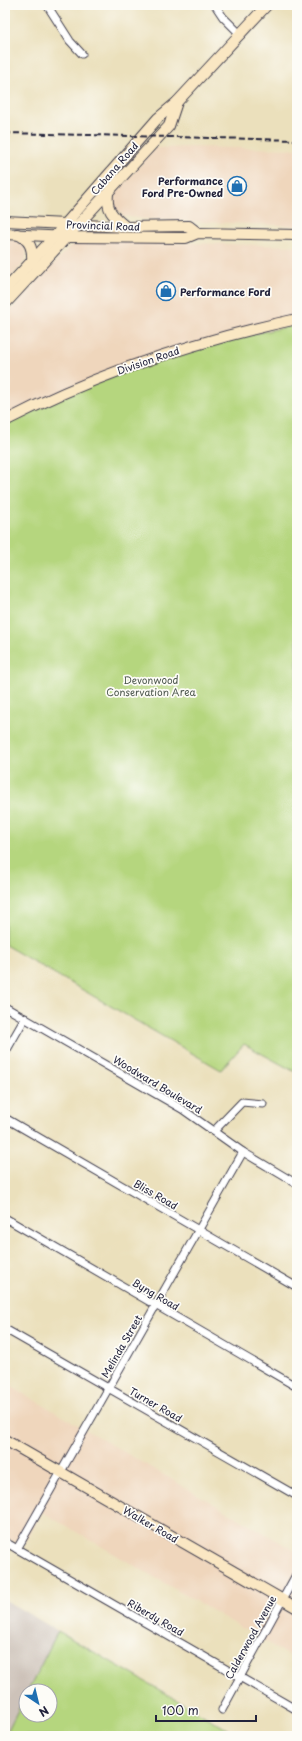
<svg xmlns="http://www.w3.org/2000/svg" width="302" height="1741" viewBox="0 0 302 1741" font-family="'Playpen Sans',sans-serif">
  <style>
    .built { fill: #efd6bc }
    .industrial { fill: #cdc2b9 }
    .green { fill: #b5d67e; stroke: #6c7c5c }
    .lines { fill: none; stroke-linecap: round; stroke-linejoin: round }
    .street-casing { stroke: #403e4e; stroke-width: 9 }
    .secondary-casing { stroke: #403e4e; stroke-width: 12 }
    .street { stroke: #fff; stroke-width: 7 }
    .secondary { stroke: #fae7c3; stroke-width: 10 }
    .rail { stroke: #22223b; stroke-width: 2; stroke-dasharray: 6 3; stroke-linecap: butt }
    .labels { text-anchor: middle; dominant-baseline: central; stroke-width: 3.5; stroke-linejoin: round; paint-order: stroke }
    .street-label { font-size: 10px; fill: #22223b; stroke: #fdfcf7 }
    .poi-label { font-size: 10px; font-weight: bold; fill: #22223b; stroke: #fdfcf7; text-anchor: end }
    .park-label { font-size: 10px; fill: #4e584f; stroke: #fdfcf7 }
  </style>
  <rect width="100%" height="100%" fill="#fdfcf7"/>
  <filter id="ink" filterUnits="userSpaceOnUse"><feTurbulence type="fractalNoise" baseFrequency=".025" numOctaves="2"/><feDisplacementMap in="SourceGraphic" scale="8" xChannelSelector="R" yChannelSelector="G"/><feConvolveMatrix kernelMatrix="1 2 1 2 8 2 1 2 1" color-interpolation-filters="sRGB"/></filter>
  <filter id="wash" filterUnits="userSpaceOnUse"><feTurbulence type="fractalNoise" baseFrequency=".012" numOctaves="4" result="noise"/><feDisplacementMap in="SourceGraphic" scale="16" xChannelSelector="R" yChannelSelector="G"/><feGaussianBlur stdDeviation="0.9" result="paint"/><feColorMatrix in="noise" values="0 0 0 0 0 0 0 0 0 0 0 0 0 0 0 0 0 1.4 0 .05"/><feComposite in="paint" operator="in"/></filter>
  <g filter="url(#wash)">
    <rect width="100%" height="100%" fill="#ebe0bc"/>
    <g class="built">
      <path d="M193,147L297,149V226L144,219L124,216L116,209L113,202L115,194L155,148Z"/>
      <path d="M5,239L18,240L26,250V257L23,264L5,284Z"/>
      <path d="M86,240L297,246V316L5,418V316L69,247L80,241Z"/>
      <path d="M5,1380L13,1385L12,1387L297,1552V1660L42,1512L24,1544L11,1541L5,1538Z"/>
    </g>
    <path class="industrial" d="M5,1600L58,1631L28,1691H26V1694L5,1736Z"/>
    <g class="green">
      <path d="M297,325V1073L244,1044L221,1070L5,945V425C60,397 117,372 176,354C215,341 257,333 297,325Z"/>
      <path d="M58,1631L239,1736H5L26,1694V1715H50V1691H28Z"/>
    </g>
  </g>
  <g filter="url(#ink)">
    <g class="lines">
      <g class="street-casing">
        <g id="street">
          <path d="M47,5L70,41L82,54"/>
          <path d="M215,5L223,17L241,35"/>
          <path d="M5,1007L182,1109L243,1152L297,1184"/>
          <path d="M5,1053L25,1018"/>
          <path d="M5,1118L297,1287"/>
          <path d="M214,1131L242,1102L263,1104"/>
          <path d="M5,1218L297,1387"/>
          <path d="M5,1329L297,1496"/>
          <path d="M5,1542L297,1710"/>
          <path d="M17,1549L243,1152"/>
          <path d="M222,1710L297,1573"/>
        </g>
      </g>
      <g class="secondary-casing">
        <g id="secondary">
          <path d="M108,193C106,211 113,216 126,227"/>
          <path d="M5,221L126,227L189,226L198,233"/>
          <path d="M5,234L68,237L186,238L198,233L297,235"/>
          <path d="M17,234C30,240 33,248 32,262"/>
          <path d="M5,290L54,237L158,118L177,102L267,5"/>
          <path d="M5,304L169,126L177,102"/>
          <path d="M5,421C98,373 195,341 297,319"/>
          <path d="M5,1440L297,1608"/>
        </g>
      </g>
      <use href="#street" class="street"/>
      <use href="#secondary" class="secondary"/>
      <path class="rail" d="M5,133L297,140"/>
    </g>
  </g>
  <defs>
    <g id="shop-ring" transform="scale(1)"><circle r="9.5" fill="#fdfcf7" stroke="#1f6fb2" stroke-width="1.5"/><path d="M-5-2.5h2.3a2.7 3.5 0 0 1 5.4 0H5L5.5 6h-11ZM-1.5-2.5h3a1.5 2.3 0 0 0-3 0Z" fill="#1f6fb2"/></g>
  </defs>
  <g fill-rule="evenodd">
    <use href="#shop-ring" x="237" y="186"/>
    <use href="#shop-ring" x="166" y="291"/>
  </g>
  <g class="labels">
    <g class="street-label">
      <text transform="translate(114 168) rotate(-49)">Cabana Road</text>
      <text transform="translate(103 225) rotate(2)">Provincial Road</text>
      <text transform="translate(148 360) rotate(-19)">Division Road</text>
      <text transform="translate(158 1084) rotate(31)">Woodward Boulevard</text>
      <text transform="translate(156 1194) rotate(30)">Bliss Road</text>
      <text transform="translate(156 1294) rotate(30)">Byng Road</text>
      <text transform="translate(121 1346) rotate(-60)">Melinda Street</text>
      <text transform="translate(156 1404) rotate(30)">Turner Road</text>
      <text transform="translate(151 1524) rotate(30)">Walker Road</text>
      <text transform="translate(156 1617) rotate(30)">Riberdy Road</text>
      <text transform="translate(250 1637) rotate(-61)">Calderwood Avenue</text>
    </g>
    <g class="poi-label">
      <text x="223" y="180">Performance<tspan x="223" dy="12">Ford Pre-Owned</tspan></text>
      <text x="180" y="291" text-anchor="start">Performance Ford</text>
    </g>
    <g class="park-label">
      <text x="151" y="679">Devonwood<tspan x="151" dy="12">Conservation Area</tspan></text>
    </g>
  </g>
  <rect width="302" height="1741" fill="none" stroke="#fdfcf7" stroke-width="20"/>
  <g transform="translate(38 1703) rotate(145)"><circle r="19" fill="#fdfcf7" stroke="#a5a5ac"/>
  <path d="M0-3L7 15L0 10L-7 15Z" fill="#1f6fb2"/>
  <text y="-6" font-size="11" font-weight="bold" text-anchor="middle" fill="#22223b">N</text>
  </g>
  <path d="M156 1715v6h100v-6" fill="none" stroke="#22223b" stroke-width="2"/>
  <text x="162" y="1715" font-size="12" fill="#22223b" stroke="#fdfcf7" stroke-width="3" paint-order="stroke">100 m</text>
</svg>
